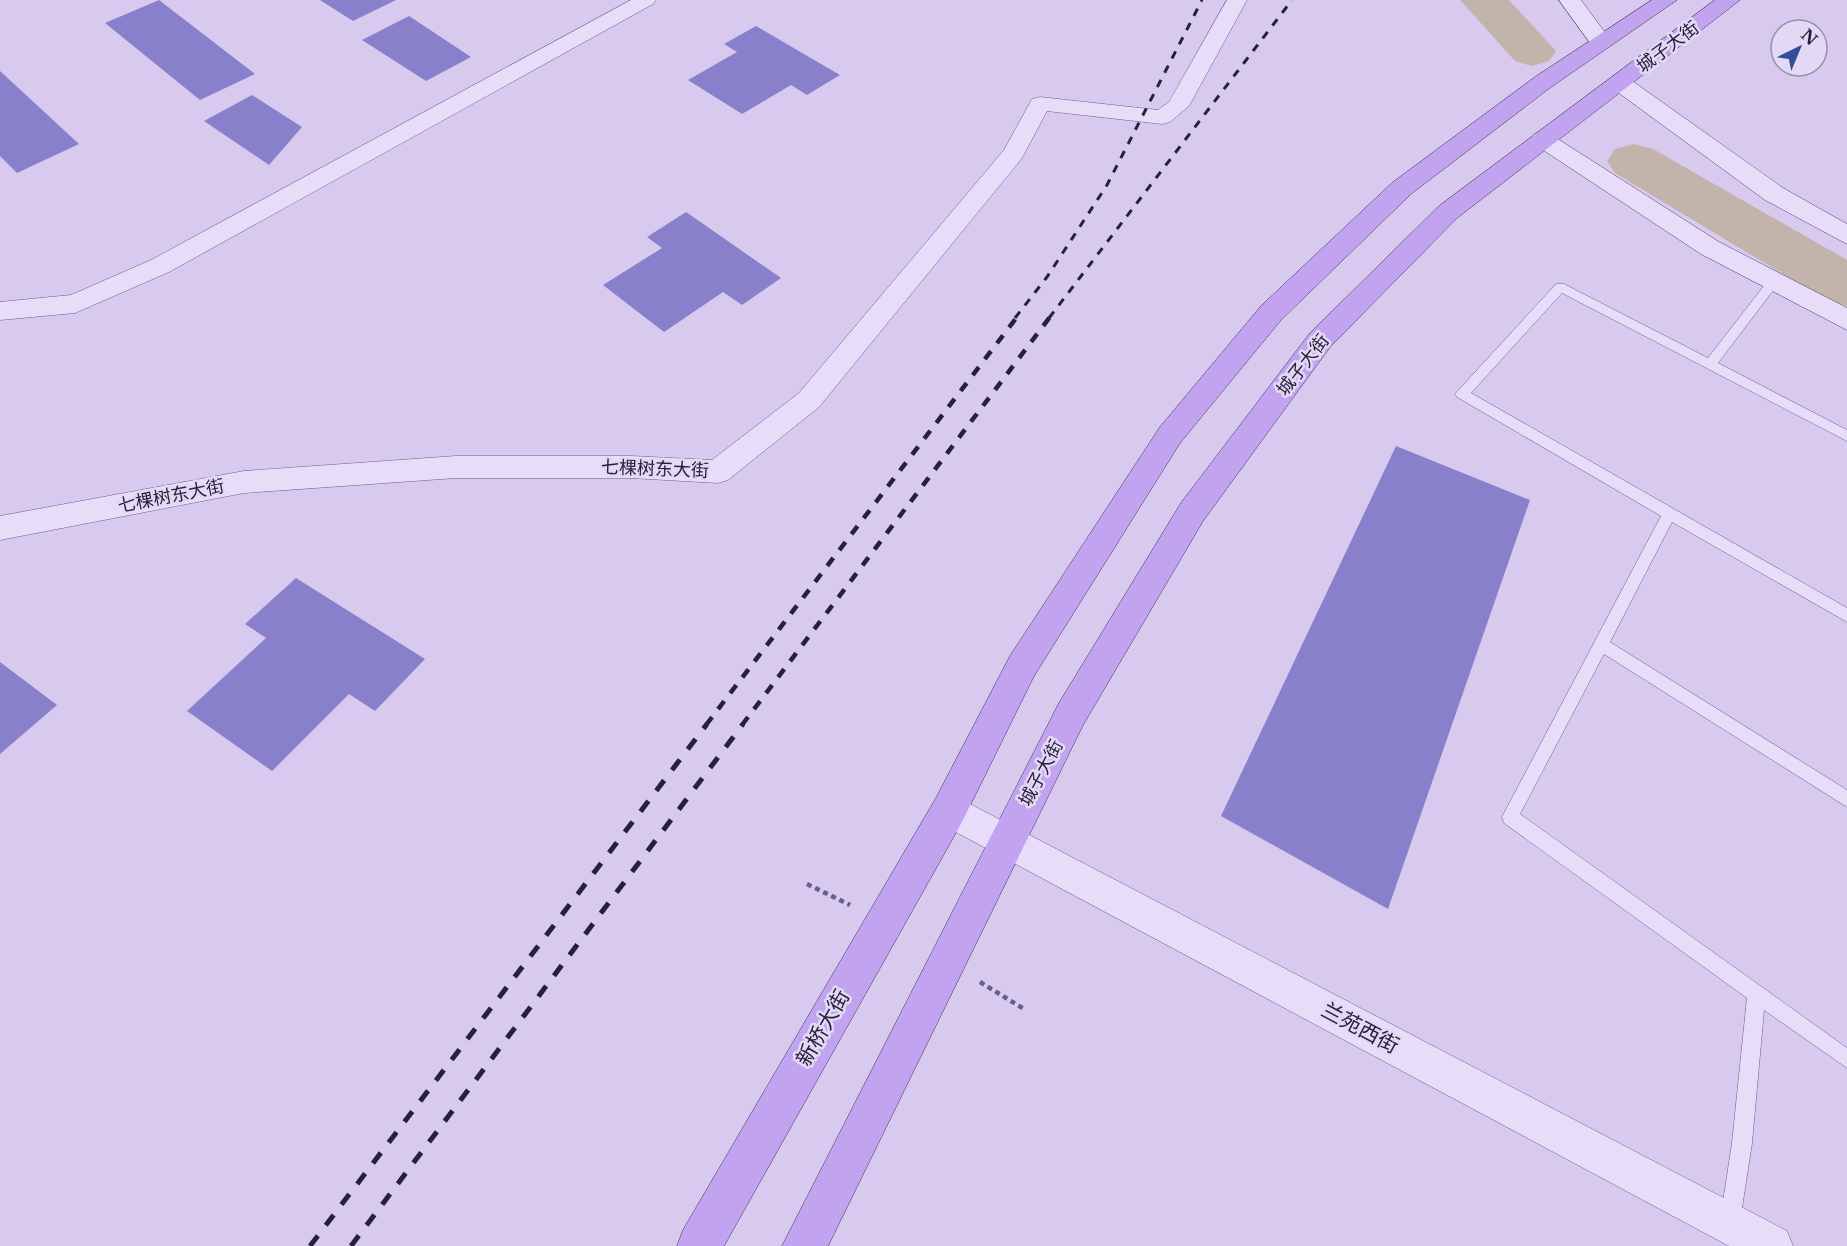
<svg xmlns="http://www.w3.org/2000/svg" width="1847" height="1246" viewBox="0 0 1847 1246" font-family="'Libre Baskerville','Noto Sans SC',serif">
  <style>
    .lines { fill: none; stroke-linecap: round; stroke-linejoin: round }
    .river { fill: #c2b4aa; fill-rule: evenodd }
    .building { fill: #8980cb }
    .lane-casing { stroke: #685e8a; stroke-width: 1 }
    .street-casing { stroke: #685e8a; stroke-width: 1 }
    .secondary-casing { stroke: #4a416c; stroke-width: 1 }
    .primary-casing { stroke: #383258; stroke-width: 1 }
    .path { stroke: #685e8a; stroke-width: 4.5; stroke-dasharray: 5 4; stroke-linecap: butt }
    .lane { fill: #e8ddf8; fill-rule: evenodd }
    .street { fill: #e8ddf8; fill-rule: evenodd }
    .secondary { fill: #e8ddf8; fill-rule: evenodd }
    .primary { fill: #c1a3ef; fill-rule: evenodd }
    .rail-far2 { stroke: #26213b; stroke-width: 3; stroke-dasharray: 8 8; stroke-linecap: butt }
    .rail-far1 { stroke: #26213b; stroke-width: 4.5; stroke-dasharray: 10 10; stroke-linecap: butt }
    .rail { stroke: #26213b; stroke-width: 5; stroke-dasharray: 13 13; stroke-linecap: butt }
    .labels { text-anchor: middle; dominant-baseline: central; stroke-width: 5; stroke-linejoin: round; paint-order: stroke }
    .street-label { font-size: 18px; fill: #26213b; stroke: #e4d9f5 }
    .near-street-label { font-size: 21px; fill: #26213b; stroke: #e4d9f5 }
  </style>
  <rect width="100%" height="100%" fill="#d8c9ee"/>
  <g class="lines">
    <g class="river">
      <path d="M1460,0H1509L1556,51L1549,61L1532,66L1515,61Z"/>
      <path d="M1634,144L1653,149L1847,260V306L1826,300L1615,173L1607,161L1615,149Z"/>
    </g>
  </g>
  <g class="building">
    <path d="M159,0L255,74L200,100L105,23Z"/>
    <path d="M320,0H396L353,21Z"/>
    <path d="M409,16L471,57L426,81L362,40Z"/>
    <path d="M756,26L840,75L807,95L791,85L742,114L688,80L737,52L724,44Z"/>
    <path d="M0,71L79,144L17,173L0,156Z"/>
    <path d="M252,95L302,127L269,165L204,121Z"/>
    <path d="M686,212L781,278L742,305L723,292L664,332L603,285L662,248L647,237Z"/>
    <path d="M1396,446L1530,500L1388,909L1221,816Z"/>
    <path d="M296,578L425,659L375,711L349,694L272,771L187,711L266,638L245,624Z"/>
    <path d="M0,662L57,705L0,754Z"/>
  </g>
  <g class="lines">
    <g class="lane-casing">
      <path id="lane" d="M1774,277L1780,281L1778,284L1718,363L1847,430V441L1562,293L1471,393L1847,608V622L1672,522L1610,642L1847,790V807L1604,654L1520,814L1847,1048V1068L1764,1010L1752,1143L1740,1221L1737,1228L1730,1231L1723,1228L1720,1221L1732,1143L1747,998L1504,823L1502,817L1661,516L1457,397L1455,394L1556,284H1564L1708,358L1770,278Z"/>
    </g>
    <g class="street-casing">
      <g id="street">
        <path d="M631,0H656L653,4L169,272L75,313L0,320V302L71,295L151,260Z"/>
        <path d="M1227,0H1247L1189,106L1170,122L1162,124L1047,111L1022,158L819,407L728,480L718,483L631,478H456L244,493L0,540V516L244,471L456,456H631L712,460L799,393L1004,150L1032,99L1040,97L1158,110L1169,102Z"/>
        <path d="M949,793L1787,1231L1793,1246H1729L937,822L932,810L937,798Z"/>
      </g>
    </g>
    <g class="secondary-casing">
      <g id="secondary">
        <path d="M1559,0H1581L1612,42L1609,47H1593Z"/>
        <path d="M1620,76L1628,78L1783,188L1847,224V244L1765,200L1612,88L1609,83L1612,78Z"/>
        <path d="M1542,132L1550,134L1719,242L1847,308V330L1701,254L1534,144L1530,139L1534,134Z"/>
      </g>
    </g>
    <g class="primary-casing">
      <g id="primary">
        <path d="M1652,0H1677L1551,87L1411,194L1281,320L1180,443L1034,676L962,822L724,1246H677L683,1230L936,798L1010,656L1160,427L1261,306L1393,182L1535,77Z"/>
        <path d="M1715,0H1740L1457,218L1330,347L1203,521L1083,725L828,1246H782L1059,703L1181,503L1310,333L1439,206Z"/>
      </g>
    </g>
    <g class="path">
      <path d="M807,884L850,905"/>
      <path d="M980,982L1024,1009"/>
    </g>
    <use href="#lane" class="lane"/>
    <use href="#street" class="street"/>
    <use href="#secondary" class="secondary"/>
    <use href="#primary" class="primary"/>
    <g class="rail-far2">
      <path d="M1015,318L1047,277L1107,185L1202,0"/>
      <path d="M1049,318L1292,0"/>
    </g>
    <g class="rail-far1">
      <path d="M706,725L1017,317"/>
      <path d="M742,725L1050,317"/>
    </g>
    <g class="rail">
      <path d="M310,1246L707,724"/>
      <path d="M351,1246L743,724"/>
    </g>
  </g>
  <g class="labels">
    <g class="street-label">
      <text transform="translate(1668 47) rotate(-37)">城子大街</text>
      <text transform="translate(1303 365) rotate(-52)">城子大街</text>
      <text transform="translate(655 469) rotate(2)">七棵树东大街</text>
      <text transform="translate(171 496) rotate(-11)">七棵树东大街</text>
      <text transform="translate(1041 773) rotate(-62)">城子大街</text>
    </g>
    <g class="near-street-label">
      <text transform="translate(823 1028) rotate(-60)">新桥大街</text>
      <text transform="translate(1360 1028) rotate(28)">兰苑西街</text>
    </g>
  </g>
  <g transform="translate(1799 48) rotate(43)"><circle r="28" fill="#e4d9f5" stroke="#988fab" stroke-width="1.5"/>
  <path d="M0-4.5L10 22L0 15L-10 22Z" fill="#304f97"/>
  <text y="-9" font-size="16" font-weight="bold" text-anchor="middle" fill="#26213b">N</text>
  </g>
</svg>
